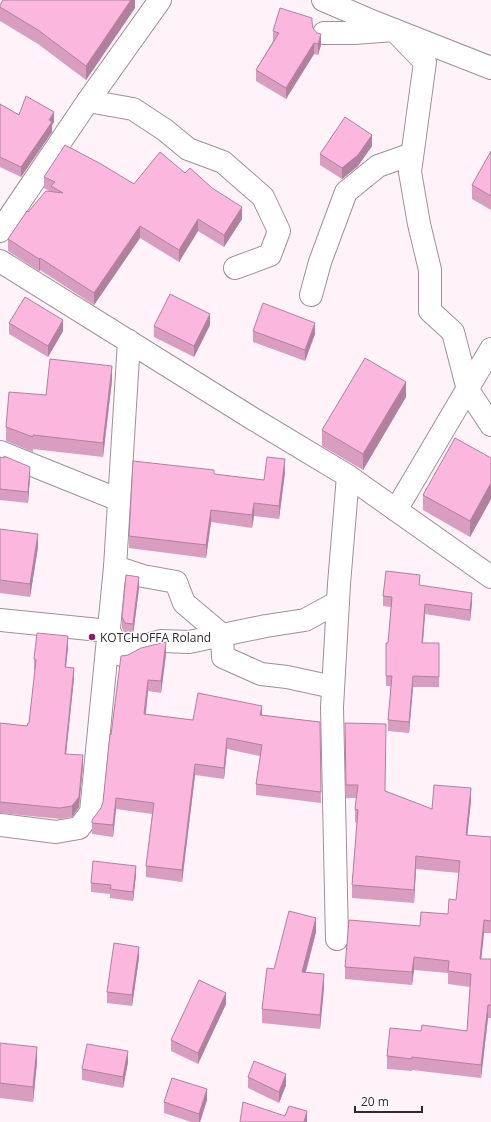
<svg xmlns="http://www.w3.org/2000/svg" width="491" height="1122" viewBox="0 0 491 1122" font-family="'Open Sans',sans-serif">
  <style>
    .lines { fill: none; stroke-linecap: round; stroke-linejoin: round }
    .minor-casing { stroke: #9e9098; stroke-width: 24 }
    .minor { stroke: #fff; stroke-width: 22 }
    .wall { fill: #d99dc0 }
    .shaded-wall { fill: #b0809c }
    .building { fill: #fcb7df; stroke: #b0809c }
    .poi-dot { fill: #951770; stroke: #fff; stroke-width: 1.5 }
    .labels { text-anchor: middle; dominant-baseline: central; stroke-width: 3; stroke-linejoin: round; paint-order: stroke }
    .poi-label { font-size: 12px; fill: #302a2d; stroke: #fff; text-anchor: start }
  </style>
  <rect width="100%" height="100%" fill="#fff3f9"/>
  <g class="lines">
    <g class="minor-casing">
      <g id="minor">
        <path d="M323,0L374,22L491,68"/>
        <path d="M324,33H354L394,30L425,62L410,172L419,224L430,270V311L453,332L468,390L491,425"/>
        <path d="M88,101L133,109L165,130L188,149L223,162L263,197L279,231L270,255L235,268"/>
        <path d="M0,231L88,101L160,0"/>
        <path d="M0,261L250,417L348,476L491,577"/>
        <path d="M311,295L320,262L346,192L378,166L412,154"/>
        <path d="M0,452L119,500"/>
        <path d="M396,510L491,349"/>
        <path d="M115,567L143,576L176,582L184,603L222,635L223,657L261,674L287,677L333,687"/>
        <path d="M0,620L109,631"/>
        <path d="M109,631L122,655L136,648L161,641L189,642L266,626L305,620L338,602"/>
        <path d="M0,825L56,832L79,828L91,812L115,567L129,341"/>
        <path d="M337,939L332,707L339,584L348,476"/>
      </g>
    </g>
    <use href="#minor" class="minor"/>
  </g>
  <g class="wall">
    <path d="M135,0V8L86,80L38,44L0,21V5Z"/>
    <path d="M312,26L321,45L318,55L314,54L286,99L256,81V70L273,41V31Z"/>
    <path d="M0,104L19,115L54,122L52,125V132L21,177L0,167Z"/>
    <path d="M372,146L358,166L342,179L320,165V154Z"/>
    <path d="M491,151V210L472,199V185Z"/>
    <path d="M44,177L134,184L242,219L224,247L198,231L179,262L140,238L94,305L40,270L39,271L8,251V239L28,212L51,192L44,188Z"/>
    <path d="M9,323L63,331L48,357L9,334Z"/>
    <path d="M210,325L194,357L154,337V326Z"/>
    <path d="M253,331L315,334L305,361L253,342Z"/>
    <path d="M112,380L103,457L33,449V452L6,441V427L46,395Z"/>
    <path d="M406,397L363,470L322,446V430Z"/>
    <path d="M0,457L4,458L30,478L28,503L0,500Z"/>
    <path d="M491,458V499L470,537L423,510V495Z"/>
    <path d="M285,472L279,519L254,516L252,528L211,522L206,558L129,548V536L214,474L264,480Z"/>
    <path d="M0,529L38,547L30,597L0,593Z"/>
    <path d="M420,586L472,603L470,621L425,614L423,643H439V687H413L409,733L388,731V720L391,686H386V643H388L391,607L383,606V596Z"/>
    <path d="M139,588L133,635L125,634L122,628V617Z"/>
    <path d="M68,647L66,667L74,678L66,754L83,766L79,807L72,817L60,819L0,813V723L27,726L29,723L35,670H34V659Z"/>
    <path d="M166,654L161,693L148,691L146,714L193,720L262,715L320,722L321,803L256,795V784L260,756L227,749L224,779L195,775L182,882L146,877V866L152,814L116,809L113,837L92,834V823L101,808L103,802L111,735Z"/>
    <path d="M345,736L386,791L432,809L471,801L467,835L491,837V933H484L481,959H491V1018H488L481,1078L412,1070V1071L387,1069V1056L421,1031H467L470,987L448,984V973L414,970L412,985L345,979V967L420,926L448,914L456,900L459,873L416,869L414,903L352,898V885L357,823L355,822V809L356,798H346Z"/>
    <path d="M136,875L133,901L110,898V894L91,892V883Z"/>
    <path d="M316,932L306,972L324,988L320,1029L262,1023V1009L274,969Z"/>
    <path d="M139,958L132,1006L107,1003V992Z"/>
    <path d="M226,1004L198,1064L171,1051V1040Z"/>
    <path d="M0,1043L37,1062L33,1102L0,1098Z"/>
    <path d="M128,1062L123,1088L82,1080V1069Z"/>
    <path d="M248,1077L286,1085L279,1103L248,1088Z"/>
    <path d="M207,1100L200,1122H191L164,1113V1102Z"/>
  </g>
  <g class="shaded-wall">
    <path d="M131,0H135V8L86,80V66Z"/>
    <path d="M321,34V45L318,55V44Z"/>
    <path d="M314,43V54L286,99V88Z"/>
    <path d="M54,112V122L52,125V132L21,177V167Z"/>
    <path d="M372,135V146L358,166L342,179V168Z"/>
    <path d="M242,207V219L224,247V235Z"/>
    <path d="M198,219V231L179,262V250Z"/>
    <path d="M140,226V238L94,305V293Z"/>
    <path d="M40,258V270L39,271V259Z"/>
    <path d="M210,314V325L194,357V346Z"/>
    <path d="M63,320V331L48,357V346Z"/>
    <path d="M315,323V334L305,361V350Z"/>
    <path d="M112,366V380L103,457V443Z"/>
    <path d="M406,382V397L363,470V454Z"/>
    <path d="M285,459V472L279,519V506Z"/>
    <path d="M30,467V478L28,503V492Z"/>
    <path d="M491,483V499L470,537V521Z"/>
    <path d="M254,503V516L252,528V515Z"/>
    <path d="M211,510V522L206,558V545Z"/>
    <path d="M38,534V547L30,597V584Z"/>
    <path d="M139,577V588L133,635V624Z"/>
    <path d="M472,593V603L470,621V610Z"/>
    <path d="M425,604V614L422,654V643Z"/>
    <path d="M68,636V647L65,677V667Z"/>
    <path d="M166,642V654L161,693V681Z"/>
    <path d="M74,668V678L65,764V754Z"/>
    <path d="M413,676V687L409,733V722Z"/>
    <path d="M148,680V691L144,726V714Z"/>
    <path d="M262,706V717L260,715Z"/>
    <path d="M227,738V749L224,779V768Z"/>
    <path d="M83,755V766L79,807L72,817V806Z"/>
    <path d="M195,764V775L182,882V870Z"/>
    <path d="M471,788V801L466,848V835Z"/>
    <path d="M116,798V809L113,837V825Z"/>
    <path d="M416,856V869L414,903V890Z"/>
    <path d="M136,866V875L133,901V892Z"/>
    <path d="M316,918V932L302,985V972Z"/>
    <path d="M484,920V933L480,972V959Z"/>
    <path d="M139,947V958L132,1006V995Z"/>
    <path d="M414,957V970L412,985V972Z"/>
    <path d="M324,974V988L320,1029V1015Z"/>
    <path d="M226,993V1004L198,1064V1053Z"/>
    <path d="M488,1005V1018L481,1078V1065Z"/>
    <path d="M37,1047V1062L33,1102V1087Z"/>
    <path d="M128,1051V1062L123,1088V1077Z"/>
    <path d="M286,1074V1085L279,1103V1092Z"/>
    <path d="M207,1089V1100L200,1122H199V1114Z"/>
    <path d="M307,1111V1122H304Z"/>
  </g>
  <g class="building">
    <path d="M3,0H131L86,66L38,30L0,7V5Z"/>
    <path d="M280,8L312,18V22L313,28L317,33L321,34L318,44L314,43L286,88L256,70L279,33L273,31Z"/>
    <path d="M26,96L54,112L49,120L52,122L21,167L0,157V104L19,115Z"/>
    <path d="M345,117L372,135L358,155L342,168L320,154Z"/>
    <path d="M65,145L101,164L134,184L160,152L185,173L190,168L212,188L242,207L224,235L198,219L179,250L140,226L94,293L40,258L39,259L8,239L27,211L28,212L46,191L63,193L51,186L55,182L44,177Z"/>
    <path d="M491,151V196L472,185Z"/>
    <path d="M170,294L210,314L194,346L154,326Z"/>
    <path d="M25,297L63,320L48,346L9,323Z"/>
    <path d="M263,303L315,323L305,350L253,331Z"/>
    <path d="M365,358L406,382L363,454L322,430Z"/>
    <path d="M50,359L112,366L103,443L33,435V437L6,427L9,392L46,395Z"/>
    <path d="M455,438L491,458V483L470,521L423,495Z"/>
    <path d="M4,456L30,467L28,492L0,489V457L4,458Z"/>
    <path d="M267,457L285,459L279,506L254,503L252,515L211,510L206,545L129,536L133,461L214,470V474L264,480Z"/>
    <path d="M0,529L38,534L30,584L0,580Z"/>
    <path d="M386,571L420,575L419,585L472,593L470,610L425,604L422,643H439V677L413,676L409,722L388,720L392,676H386V643H388L392,597L383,596Z"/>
    <path d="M126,575L139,577L133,624L125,623L122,617Z"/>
    <path d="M37,633L68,636L65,667L74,668L65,754L83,755L79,797L72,806L60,808L0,802V723L27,726L28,723H29L36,660L34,659Z"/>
    <path d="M166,642L161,681L148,680L144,714L193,720L198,693L262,706L260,715L320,722L321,792L256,784L262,745L227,738L224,768L195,764L182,870L146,866L154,803L116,798L113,825L92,823V820L101,808L103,802L110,734L111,735L121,656L128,655L141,648Z"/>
    <path d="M345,723L386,724L385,791L432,809L434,785L471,788L466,835L491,837V921L484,920L480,959H491V1005H488L481,1065L412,1057V1059L387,1056L390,1028L421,1031L422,1025L467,1031L471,974L448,971L449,961L414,957L412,972L345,967L349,920L420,926L421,912L448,914L449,899L456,900L460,861L416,856L414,890L352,885L358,810L355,809L358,785H346Z"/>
    <path d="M93,861L136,866L133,892L110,889L111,885L91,883Z"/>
    <path d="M289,911L316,918L302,972L324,974L320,1015L262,1009L267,968L274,969Z"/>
    <path d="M114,943L139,947L132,995L107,992Z"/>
    <path d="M199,980L226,993L198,1053L171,1040Z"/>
    <path d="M0,1043L37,1047L33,1087L0,1083Z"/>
    <path d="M87,1044L128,1051L123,1077L82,1069Z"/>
    <path d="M254,1061L286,1074L279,1092L248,1077Z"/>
    <path d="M172,1078L207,1089L199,1114L164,1102Z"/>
    <path d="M243,1102L285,1116L289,1106L307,1111L304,1122H240Z"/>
  </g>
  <circle class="poi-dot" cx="92" cy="637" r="4"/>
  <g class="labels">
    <g class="poi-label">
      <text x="100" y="637">KOTCHOFFA Roland</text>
    </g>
  </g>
  <path d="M355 1106v6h67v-6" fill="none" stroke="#302a2d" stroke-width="2"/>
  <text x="361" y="1106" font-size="12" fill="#302a2d" stroke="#ffffff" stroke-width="3" paint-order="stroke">20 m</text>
</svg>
